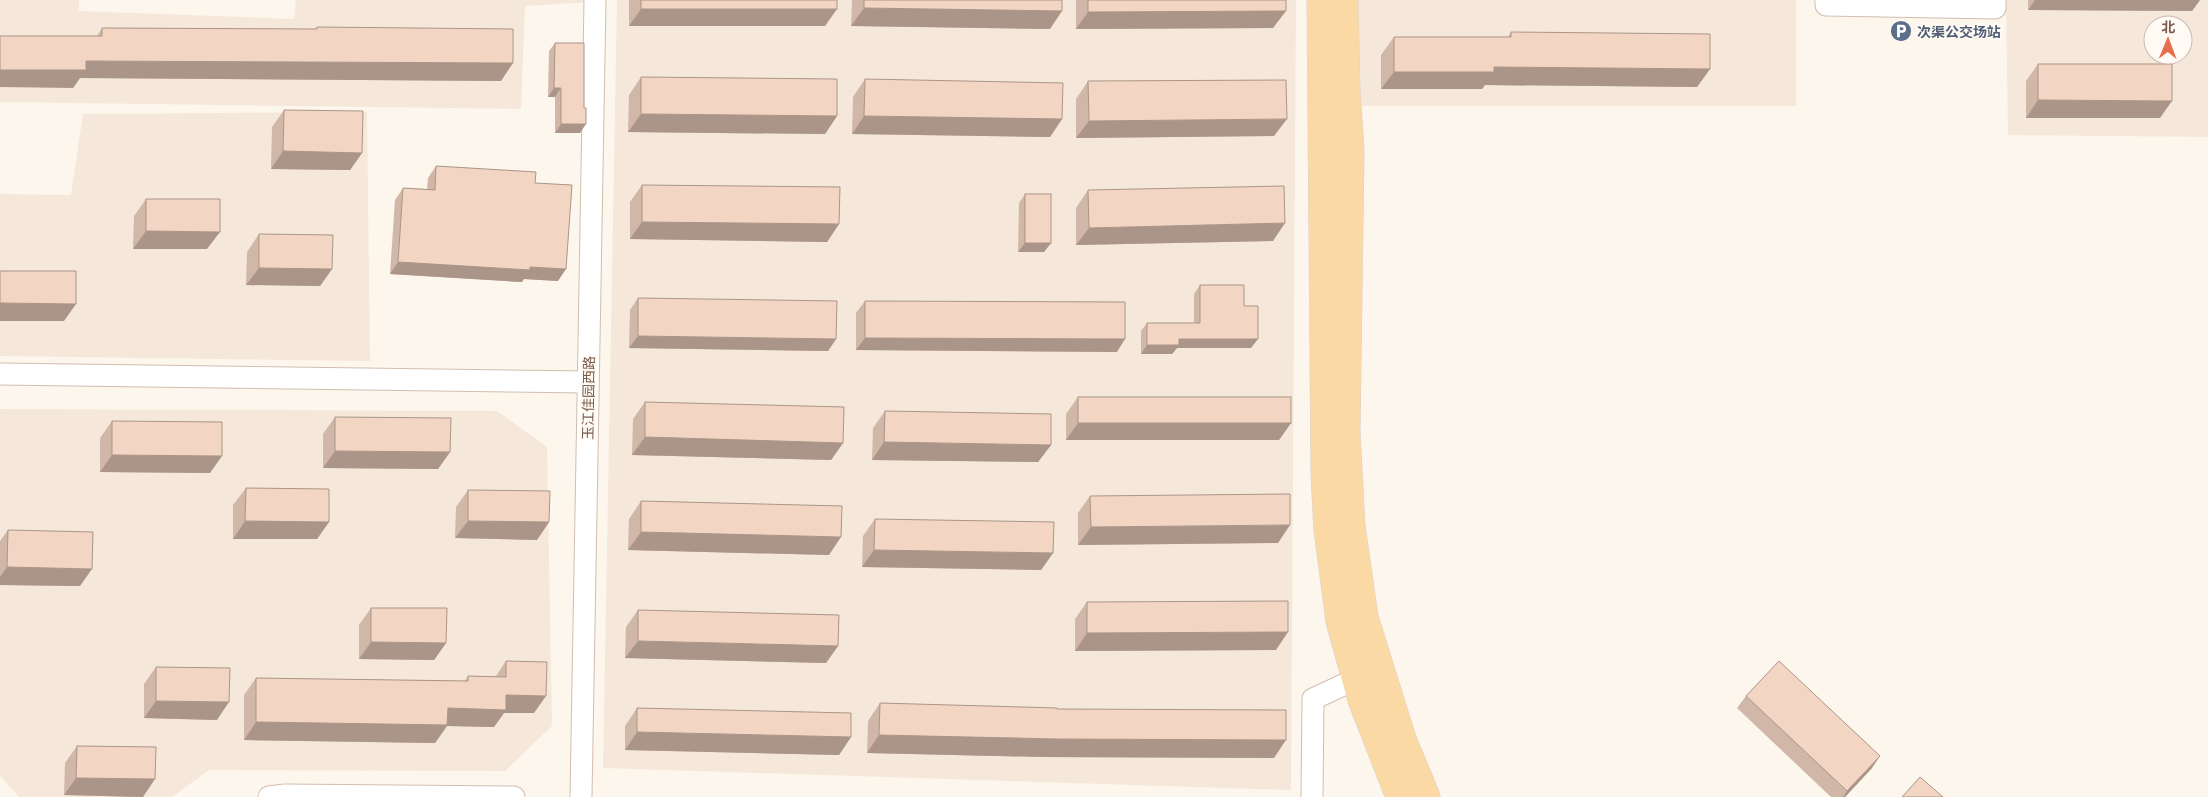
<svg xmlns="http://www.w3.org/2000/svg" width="2208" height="797" viewBox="0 0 2208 797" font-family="'Golos Text','Noto Sans SC',sans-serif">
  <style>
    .residential { fill: #f5e8da; fill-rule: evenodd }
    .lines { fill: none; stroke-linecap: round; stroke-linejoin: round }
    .minor-casing { stroke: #d1beb0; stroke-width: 23 }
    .major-casing { stroke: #dad1cd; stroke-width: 29 }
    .minor { stroke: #fff; stroke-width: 21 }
    .major { stroke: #fbd9a5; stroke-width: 28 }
    .wall { fill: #d1b7a8 }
    .shaded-wall { fill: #aa9588 }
    .building { fill: #f3d5c3; stroke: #aa9588 }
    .labels { text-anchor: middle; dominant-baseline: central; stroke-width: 4; stroke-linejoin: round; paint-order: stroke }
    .service-label { font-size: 14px; font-weight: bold; fill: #4e5e75; stroke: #fffaf3; text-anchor: start }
    .street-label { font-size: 14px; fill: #7a5c4d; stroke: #fffaf3 }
  </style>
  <rect width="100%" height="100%" fill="#fdf6ec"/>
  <g class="residential">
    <path d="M0,0H79V11L294,19L296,0H592V2L525,6L521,109L0,102Z"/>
    <path d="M617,0H1296L1291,790L603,768Z"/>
    <path d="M1358,0H1796V106H1361Z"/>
    <path d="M2006,0H2208V137L2008,135ZM2153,25H2183V55H2153Z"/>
    <path d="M367,112L370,361L0,356V194L71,195L83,114Z"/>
    <path d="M0,409L497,411L547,447L552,726L505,771L209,770L172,797H19L0,776Z"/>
  </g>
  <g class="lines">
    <g class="minor-casing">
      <g id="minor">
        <path d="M1826,0V5L1995,8V0"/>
        <path d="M0,374L588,382"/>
        <path d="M269,797L285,795L514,797"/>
        <path d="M581,797L595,0"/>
        <path d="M1312,797L1313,699L1356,679"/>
      </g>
    </g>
    <g class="major-casing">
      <g id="major">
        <path d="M1321,0L1325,475L1328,530L1340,621L1362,700L1400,797"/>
        <path d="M1344,0L1346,89L1350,151L1346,432L1351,526L1364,617L1402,739L1426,797"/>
      </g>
    </g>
    <use href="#minor" class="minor"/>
    <use href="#major" class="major"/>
  </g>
  <g class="wall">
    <path d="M629,0H837L825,26H629Z"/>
    <path d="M852,0H1062L1050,29L851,26Z"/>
    <path d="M1076,0H1286L1273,28L1076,29Z"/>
    <path d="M2028,0H2200L2192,11L2028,10Z"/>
    <path d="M317,27L501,81L80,78L73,88L97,36L102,28L315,29Z"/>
    <path d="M1511,32L1710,69L1697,87L1485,85L1482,89H1381V55L1394,37H1508Z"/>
    <path d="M555,43L584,108L580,133H555V97H548L549,51Z"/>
    <path d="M2038,64L2160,118H2026V81Z"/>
    <path d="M641,77L837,116L825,134L628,132L629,95Z"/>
    <path d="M865,79L1062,119L1050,137L852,134L853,97Z"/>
    <path d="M1088,81L1274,136L1076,138V99Z"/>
    <path d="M284,110L362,153L350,170L271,169L272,127Z"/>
    <path d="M436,166L535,183L558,281L524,279L522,282L390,274L395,200L403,188L427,189L428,178Z"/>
    <path d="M642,185L839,224L827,242L630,239V202Z"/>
    <path d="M1088,190L1273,241L1076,245V208Z"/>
    <path d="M1025,194L1051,243L1044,252H1018L1019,203Z"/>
    <path d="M146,199L207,249H133L134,216Z"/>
    <path d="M259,234L332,269L320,286L246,285L247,252Z"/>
    <path d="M1200,285L1244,306L1251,348H1177L1172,354H1141V331L1147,323H1194V294Z"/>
    <path d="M638,298L836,339L828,351L629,348L630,310Z"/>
    <path d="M865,301L1117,352L856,350V313Z"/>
    <path d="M1078,397L1291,423L1279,440H1066V414Z"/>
    <path d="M645,402L843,443L831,460L632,455L633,419Z"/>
    <path d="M885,411L1051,445L1038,462L872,460L873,428Z"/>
    <path d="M335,417L450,452L438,469L323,468V434Z"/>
    <path d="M112,421L210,473L100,472V438Z"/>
    <path d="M246,488L329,522L317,539H233V505Z"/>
    <path d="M468,490L549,522L537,540L455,538L456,507Z"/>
    <path d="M1090,496L1278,543L1078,545V513Z"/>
    <path d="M641,501L829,555L628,550L629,519Z"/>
    <path d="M875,519L1053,553L1041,570L862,567L863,536Z"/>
    <path d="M8,530L80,586L0,585V541Z"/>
    <path d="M1087,602L1276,650L1075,651V619Z"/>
    <path d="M371,608L446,643L434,660L359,659V625Z"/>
    <path d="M638,610L838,646L826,663L625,658L626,627Z"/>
    <path d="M506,661L534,713H504L494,727L447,726L435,743L244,740V695L256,678L465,681L468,676H496Z"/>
    <path d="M156,667L217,720L144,718V684Z"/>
    <path d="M1746,696L1872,768L1845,797H1831L1737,708Z"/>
    <path d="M880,703L1057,709L1274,758L1044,757L867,753L868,721Z"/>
    <path d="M637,708L851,737L839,755L625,750V726Z"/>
    <path d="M77,746L143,797L64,795L65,763Z"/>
  </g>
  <g class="shaded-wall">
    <path d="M2035,0H2200L2192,11L2028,10Z"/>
    <path d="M864,8L1062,11L1050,29L851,26Z"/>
    <path d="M641,9H837L825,26H629Z"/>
    <path d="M1286,11L1273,28L1076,29L1088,12Z"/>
    <path d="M86,61L513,63L501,81L80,78L73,88L0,87V70Z"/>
    <path d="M1494,67L1710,69L1697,87L1485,85L1482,89H1381L1394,72Z"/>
    <path d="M554,88H561L555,97H548Z"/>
    <path d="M2038,100L2172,101L2160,118H2026Z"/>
    <path d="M641,114L837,116L825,134L628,132Z"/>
    <path d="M864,116L1062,119L1050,137L852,134Z"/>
    <path d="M1287,119L1274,136L1076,138L1089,121Z"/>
    <path d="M561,124H586L580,133H555Z"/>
    <path d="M283,151L362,153L350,170L271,169Z"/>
    <path d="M642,222L839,224L827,242L630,239Z"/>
    <path d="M1285,223L1273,241L1076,245L1089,228Z"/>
    <path d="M146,231L220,232L207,249H133Z"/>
    <path d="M1025,243H1051L1044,252H1018Z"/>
    <path d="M398,262L530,267L566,269L558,281L524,279L522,282L390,274Z"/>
    <path d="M259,268L332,269L320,286L246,285Z"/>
    <path d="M0,303L76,304L64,321H0Z"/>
    <path d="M638,336L836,339L828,351L629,348Z"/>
    <path d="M865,338L1125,339L1117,352L856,350Z"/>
    <path d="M1179,339H1258L1251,348H1177L1172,354H1141L1147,345Z"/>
    <path d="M1078,423H1291L1279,440H1066Z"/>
    <path d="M645,437L843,443L831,460L632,455Z"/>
    <path d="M884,442L1051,445L1038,462L872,460Z"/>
    <path d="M335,451L450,452L438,469L323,468Z"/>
    <path d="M112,455L222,456L210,473L100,472Z"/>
    <path d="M245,521L329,522L317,539H233Z"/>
    <path d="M468,521L549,522L537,540L455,538Z"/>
    <path d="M1290,525L1278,543L1078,545L1091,527Z"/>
    <path d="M641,532L841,537L829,555L628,550Z"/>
    <path d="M874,550L1053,553L1041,570L862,567Z"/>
    <path d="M7,567L92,569L80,586L0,585V577Z"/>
    <path d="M1288,632L1276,650L1075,651L1087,633Z"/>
    <path d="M638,641L838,646L826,663L625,658Z"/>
    <path d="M371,642L446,643L434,660L359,659Z"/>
    <path d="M506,695L546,696L534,713H504L494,727L447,726L435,743L244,740L256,722L448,708Z"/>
    <path d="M156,701L229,702L217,720L144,718Z"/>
    <path d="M637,732L851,737L839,755L625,750Z"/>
    <path d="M879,735L1286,740L1274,758L1044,757L867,753Z"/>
    <path d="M1880,756L1872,768L1845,797H1843L1847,791Z"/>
    <path d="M76,778L155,779L143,797L64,795Z"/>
  </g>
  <g class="building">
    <rect x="641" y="0" width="196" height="9"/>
    <path d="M864,0H1062V11L864,8Z"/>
    <path d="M1088,0H1286V11L1088,12Z"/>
    <path d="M317,27L513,29V63L86,61V70H0V36H102V28L317,29Z"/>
    <path d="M1511,32L1710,34V69L1494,67V72H1394V37H1511Z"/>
    <path d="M555,43H584V108H586V124H561V88H554Z"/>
    <path d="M2038,64H2172V101L2038,100Z"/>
    <path d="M641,77L837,79V116L641,114Z"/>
    <path d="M865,79L1063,83L1062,119L864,116Z"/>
    <path d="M1286,80L1287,119L1089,121L1088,81Z"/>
    <path d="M284,110L363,111L362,153L283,151Z"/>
    <path d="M436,166L536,172L535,183L572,185L566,269L530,267V270L398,262L403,188L435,190Z"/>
    <path d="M642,185L840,187L839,224L642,222Z"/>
    <path d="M1284,186L1285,223L1089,228L1088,190Z"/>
    <rect x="1025" y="194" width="26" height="49"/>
    <path d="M146,199H220V232L146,231Z"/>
    <path d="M259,234L333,235L332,269L259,268Z"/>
    <path d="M0,271H76V304L0,303Z"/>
    <path d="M1200,285H1244V306H1258V339H1179V345H1147V323H1200Z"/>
    <path d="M638,298L837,301L836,339L638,336Z"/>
    <path d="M865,301L1125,302V339L865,338Z"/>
    <rect x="1078" y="397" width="213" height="26"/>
    <path d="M645,402L844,407L843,443L645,437Z"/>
    <path d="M885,411L1051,414V445L884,442Z"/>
    <path d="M335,417L451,418L450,452L335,451Z"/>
    <path d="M112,421L222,422V456L112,455Z"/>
    <path d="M246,488L329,489V522L245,521Z"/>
    <path d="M468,490L550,491L549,522L468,521Z"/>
    <path d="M1290,494V525L1091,527L1090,496Z"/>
    <path d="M641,501L842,506L841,537L641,532Z"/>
    <path d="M875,519L1054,522L1053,553L874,550Z"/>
    <path d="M8,530L93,532L92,569L7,567Z"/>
    <path d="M1288,601V632L1087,633V602Z"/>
    <path d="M371,608H447L446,643L371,642Z"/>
    <path d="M638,610L839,615L838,646L638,641Z"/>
    <path d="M506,661L547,662L546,696L506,695V710L448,708L447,725L256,722V678L468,681V676L506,677Z"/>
    <path d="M1779,661L1880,756L1847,791L1746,696Z"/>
    <path d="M156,667L230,668L229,702L156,701Z"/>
    <path d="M880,703L1057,708V709L1286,710V740L1057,739L879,735Z"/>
    <path d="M637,708L851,713V737L637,732Z"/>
    <path d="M77,746L156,747L155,779L76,778Z"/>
    <path d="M1920,777L1943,797H1902Z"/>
  </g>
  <defs>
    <g id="parking-disc" transform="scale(1.125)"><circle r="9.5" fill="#5c6f8a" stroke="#fffaf3"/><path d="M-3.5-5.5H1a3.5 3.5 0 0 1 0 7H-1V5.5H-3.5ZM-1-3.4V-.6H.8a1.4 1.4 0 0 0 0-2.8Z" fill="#fff"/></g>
  </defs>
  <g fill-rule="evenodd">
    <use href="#parking-disc" x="1901" y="31"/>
  </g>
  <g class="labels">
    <g class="service-label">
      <text x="1917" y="31">次渠公交场站</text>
    </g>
    <g class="street-label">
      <text transform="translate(588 398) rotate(-89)">玉江佳园西路</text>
    </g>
  </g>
  <g transform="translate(2168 40) rotate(1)"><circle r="24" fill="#fffaf3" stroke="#cabbb1"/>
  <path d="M0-4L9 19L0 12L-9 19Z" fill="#e76f51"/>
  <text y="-8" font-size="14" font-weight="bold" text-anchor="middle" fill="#7a5c4d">北</text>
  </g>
</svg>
